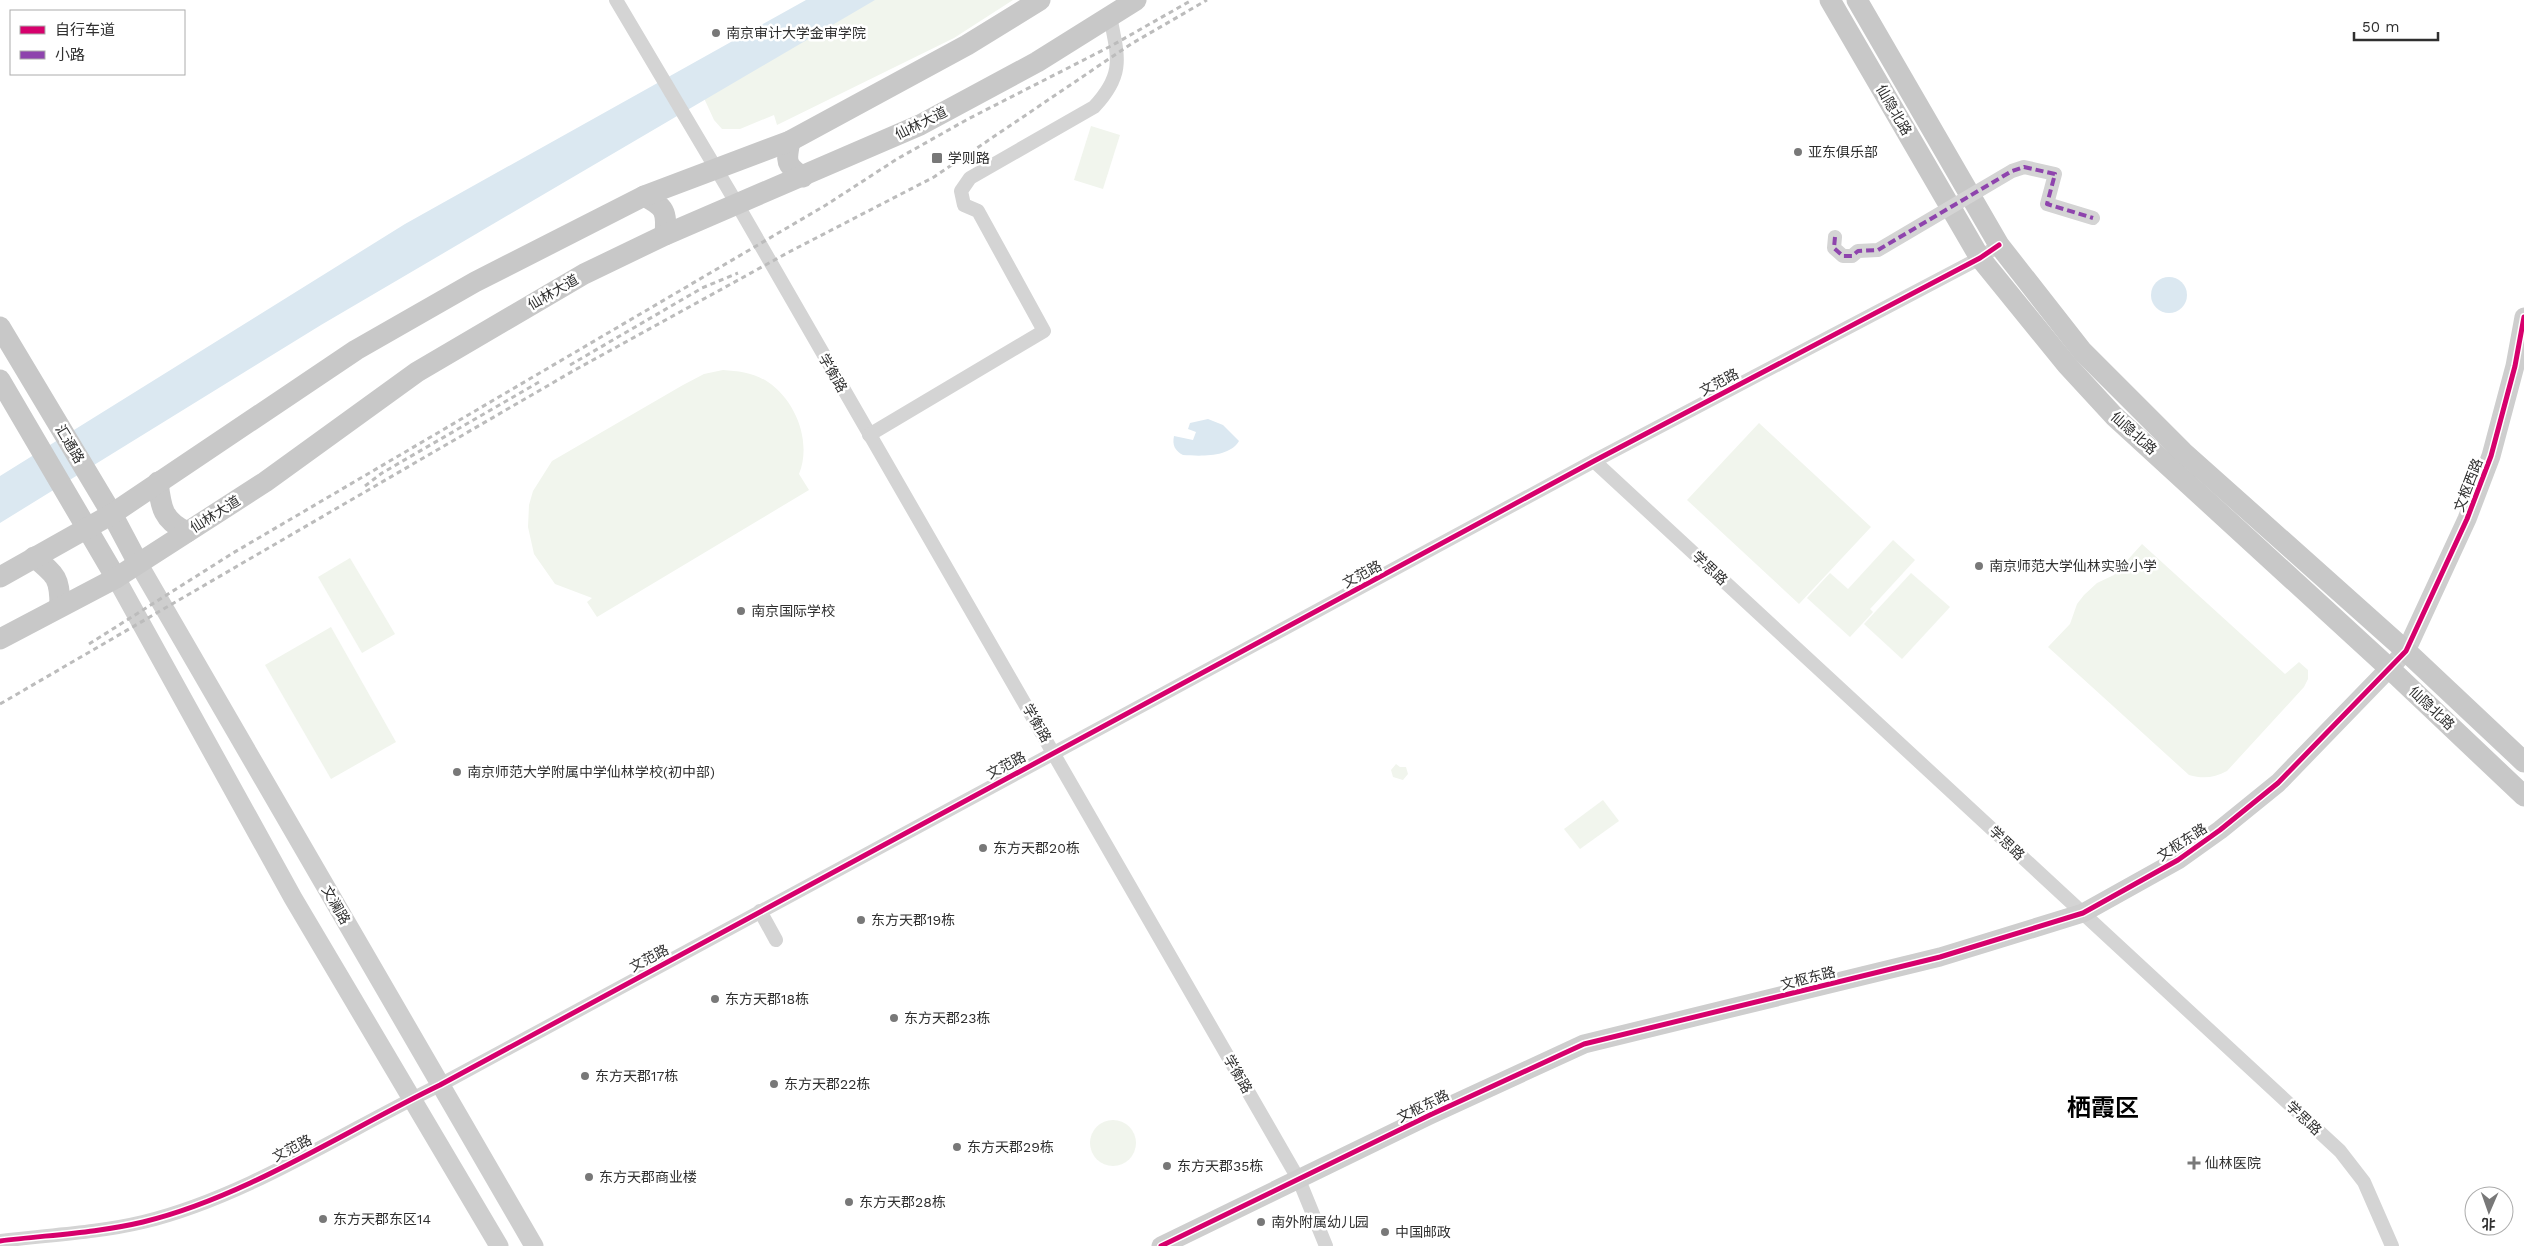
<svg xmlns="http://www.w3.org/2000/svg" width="2524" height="1246" viewBox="0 0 2524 1246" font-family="'Work Sans','Noto Sans SC',sans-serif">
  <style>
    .green { fill: #f1f5ed }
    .water { fill: #dbe8f1 }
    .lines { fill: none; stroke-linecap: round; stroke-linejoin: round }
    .street { stroke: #d4d4d4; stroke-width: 14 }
    .secondary { stroke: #cecece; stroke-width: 19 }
    .primary { stroke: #c8c8c8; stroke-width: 21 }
    .rail { stroke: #bcbcbc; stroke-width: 3; stroke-dasharray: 5 4; stroke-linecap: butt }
    .street-bridge { stroke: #d4d4d4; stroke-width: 14 }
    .quiet { stroke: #8e44ad; stroke-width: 4; stroke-dasharray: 8 4; stroke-linecap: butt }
    .cycleway-casing { stroke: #fff; stroke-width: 8 }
    .cycleway { stroke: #d6006c; stroke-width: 5 }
    .poi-dot { fill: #787878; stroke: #fff; stroke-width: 2 }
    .labels { text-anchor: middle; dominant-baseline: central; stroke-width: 5; stroke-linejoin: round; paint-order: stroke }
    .poi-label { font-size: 14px; fill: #303030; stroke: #fff; text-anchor: start }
    .street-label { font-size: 14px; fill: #303030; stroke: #fff }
    .town-label { font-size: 24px; font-weight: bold; fill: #000; stroke: #fff }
  </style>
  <rect width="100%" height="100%" fill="#fff"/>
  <g class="green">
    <path d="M874,0H1013L954,38L777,125L774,115L740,129H722L714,120L703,96Z"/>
    <path d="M1091,126L1120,135L1103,189L1074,180Z"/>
    <path d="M723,370C739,371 754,373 768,382C796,401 812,442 799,474L809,490L597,617L587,602L592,598L555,584L534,554L528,527L529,505L533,491L552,461L683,385L704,374Z"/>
    <path d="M1759,423L1871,527L1799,604L1687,500Z"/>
    <path d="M1893,540L1915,560L1870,609L1873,612L1850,637L1807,598L1830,573L1848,589Z"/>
    <path d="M2142,544L2285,674L2299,662L2308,670V679L2304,687L2227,771C2214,778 2203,779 2189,775L2048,647L2070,624L2077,604L2084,595L2097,583L2114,575Z"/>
    <path d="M350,558L395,634L362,653L318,577Z"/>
    <path d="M1911,573L1950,607L1902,659L1864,624Z"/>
    <path d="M331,627L396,742L331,779L265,665Z"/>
    <path d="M1396,764L1400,767H1406L1408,774L1403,780L1393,777L1391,770Z"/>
    <path d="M1603,800L1619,821L1580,849L1564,829Z"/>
    <circle cx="1113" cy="1143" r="23"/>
  </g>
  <g class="water">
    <path d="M806,0H875L321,325L0,523V476L405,224Z"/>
    <circle cx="2169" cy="295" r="18"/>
    <path d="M1208,419L1223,425L1239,441C1229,458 1199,456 1183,455C1175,451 1172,445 1174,436L1193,440L1196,432L1188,429L1190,423Z"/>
  </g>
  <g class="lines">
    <g class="street">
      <path d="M616,0L737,204L1299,1180L1326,1246"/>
      <path d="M869,435L1044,331L978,211L964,205L961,191L970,178L1094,107C1125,74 1118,57 1110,16"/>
      <path d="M1594,461L2340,1151L2364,1182L2392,1246"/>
      <path d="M760,911L776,940"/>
      <path d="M0,1241C47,1235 97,1233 143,1222C246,1197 345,1131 440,1085L1594,461L1980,258L1999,245"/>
    </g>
    <g class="secondary">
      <path d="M138,563L534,1246"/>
      <path d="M116,578L293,898L499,1246"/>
      <path d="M1161,1246L1430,1115L1584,1044L1940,957L2083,913L2178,860L2220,830L2278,783L2406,651L2467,519L2491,456L2515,366L2524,317"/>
    </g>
    <g class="primary">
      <path d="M1830,0L1980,258L2067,365L2114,416L2389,668L2524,796"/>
      <path d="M1857,0L1999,245L2082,351L2183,452L2406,651L2524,762"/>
      <path d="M790,141C786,161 785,165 803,177"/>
      <path d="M644,196C665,207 667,211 665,235"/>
      <path d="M0,327L112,514L138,563"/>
      <path d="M0,380L116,578"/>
      <path d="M158,482C161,507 162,520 187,532"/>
      <path d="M34,557C56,575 60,578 60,606"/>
      <path d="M0,577L112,514L356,350L475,282L644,196L790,141L967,45L1040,0"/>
      <path d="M0,639L116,578L265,482L417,372L584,274L665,235L920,125L1037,62L1136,0"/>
    </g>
    <g class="rail">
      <path d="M570,365L702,288L738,273"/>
      <path d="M365,486L382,473L539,382"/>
      <path d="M89,644L233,553L826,205L897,159L968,119L1111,46L1192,0"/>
      <path d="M0,704L573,371L789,252L934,177L1131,44L1207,0"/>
    </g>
    <path class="street-bridge" d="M1835,237L1834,248L1843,256H1852L1858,251L1878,250L2012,171L2024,167L2055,174L2047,204L2093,218"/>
    <path class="quiet" d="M1835,237L1834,248L1843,256H1852L1858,251L1878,250L2012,171L2024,167L2055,174L2047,204L2093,218"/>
    <g class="cycleway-casing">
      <g id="cycleway">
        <path d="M0,1241C47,1235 97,1233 143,1222C246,1197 345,1131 440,1085L1594,461L1980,258L1999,245"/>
        <path d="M1161,1246L1430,1115L1584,1044L1940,957L2083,913L2178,860L2220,830L2278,783L2406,651L2467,519L2491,456L2515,366L2524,317"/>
      </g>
    </g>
    <use href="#cycleway" class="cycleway"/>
  </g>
  <g class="poi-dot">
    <circle cx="716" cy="33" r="5"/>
    <circle cx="1798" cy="152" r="5"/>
    <rect x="931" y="152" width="12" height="12" rx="2.5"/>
    <circle cx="1979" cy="566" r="5"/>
    <circle cx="741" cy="611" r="5"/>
    <circle cx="457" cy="772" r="5"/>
    <circle cx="983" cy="848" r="5"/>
    <circle cx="861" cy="920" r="5"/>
    <circle cx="715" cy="999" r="5"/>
    <circle cx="894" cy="1018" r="5"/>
    <circle cx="585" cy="1076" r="5"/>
    <circle cx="774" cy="1084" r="5"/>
    <circle cx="957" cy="1147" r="5"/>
    <path d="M2191.5 1155.5h5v5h5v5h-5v5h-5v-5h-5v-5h5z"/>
    <circle cx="1167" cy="1166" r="5"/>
    <circle cx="589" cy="1177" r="5"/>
    <circle cx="849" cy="1202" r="5"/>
    <circle cx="323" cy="1219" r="5"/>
    <circle cx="1261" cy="1222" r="5"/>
    <circle cx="1385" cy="1232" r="5"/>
  </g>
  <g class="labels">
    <g class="poi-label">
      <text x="726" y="33">南京审计大学金审学院</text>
      <text x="1808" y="152">亚东俱乐部</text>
      <text x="948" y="158">学则路</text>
      <text x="1989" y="566">南京师范大学仙林实验小学</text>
      <text x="751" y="611">南京国际学校</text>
      <text x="467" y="772">南京师范大学附属中学仙林学校(初中部)</text>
      <text x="993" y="848">东方天郡20栋</text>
      <text x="871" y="920">东方天郡19栋</text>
      <text x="725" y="999">东方天郡18栋</text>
      <text x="904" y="1018">东方天郡23栋</text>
      <text x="595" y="1076">东方天郡17栋</text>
      <text x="784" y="1084">东方天郡22栋</text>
      <text x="967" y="1147">东方天郡29栋</text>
      <text x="2205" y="1163">仙林医院</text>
      <text x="1177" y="1166">东方天郡35栋</text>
      <text x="599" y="1177">东方天郡商业楼</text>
      <text x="859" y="1202">东方天郡28栋</text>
      <text x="333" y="1219">东方天郡东区14</text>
      <text x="1271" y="1222">南外附属幼儿园</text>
      <text x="1395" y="1232">中国邮政</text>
    </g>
    <g class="street-label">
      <text transform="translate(1894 110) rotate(60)">仙隐北路</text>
      <text transform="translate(921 123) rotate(-26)">仙林大道</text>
      <text transform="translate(553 292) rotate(-30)">仙林大道</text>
      <text transform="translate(833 373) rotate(60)">学衡路</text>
      <text transform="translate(1719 382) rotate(-28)">文范路</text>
      <text transform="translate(2134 433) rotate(42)">仙隐北路</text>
      <text transform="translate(70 444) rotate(59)">汇通路</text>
      <text transform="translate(2468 485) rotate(-69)">文枢西路</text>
      <text transform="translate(215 514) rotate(-32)">仙林大道</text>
      <text transform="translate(1710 568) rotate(43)">学思路</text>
      <text transform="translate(1362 574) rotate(-28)">文范路</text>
      <text transform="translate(2432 708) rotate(43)">仙隐北路</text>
      <text transform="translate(1037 723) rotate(60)">学衡路</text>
      <text transform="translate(1006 765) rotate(-28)">文范路</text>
      <text transform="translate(2182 842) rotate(-33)">文枢东路</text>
      <text transform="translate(2007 843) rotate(43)">学思路</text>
      <text transform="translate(336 905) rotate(60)">文澜路</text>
      <text transform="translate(649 958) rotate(-28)">文范路</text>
      <text transform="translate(1808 978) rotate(-14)">文枢东路</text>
      <text transform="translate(1238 1074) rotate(60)">学衡路</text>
      <text transform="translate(1423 1106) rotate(-26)">文枢东路</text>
      <text transform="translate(2304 1118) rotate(43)">学思路</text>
      <text transform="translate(292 1148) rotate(-27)">文范路</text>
    </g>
    <g class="town-label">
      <text x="2103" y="1108">栖霞区</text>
    </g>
  </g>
  <rect x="10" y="10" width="175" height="65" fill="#ffffff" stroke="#acacac"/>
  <rect x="20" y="26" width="25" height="8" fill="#d6006c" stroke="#acacac"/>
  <text x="55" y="35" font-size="15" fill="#303030">自行车道</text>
  <rect x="20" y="51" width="25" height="8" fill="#8e44ad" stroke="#acacac"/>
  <text x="55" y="60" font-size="15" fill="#303030">小路</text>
  <g transform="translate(2489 1211) rotate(182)"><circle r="24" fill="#ffffff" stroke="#acacac"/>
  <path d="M0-4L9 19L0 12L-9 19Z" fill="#787878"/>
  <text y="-8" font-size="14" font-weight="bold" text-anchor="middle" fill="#303030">北</text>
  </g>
  <path d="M2354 32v8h84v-8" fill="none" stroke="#303030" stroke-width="2.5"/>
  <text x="2362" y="32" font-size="15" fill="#303030" stroke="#ffffff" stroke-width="4" paint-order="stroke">50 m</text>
</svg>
